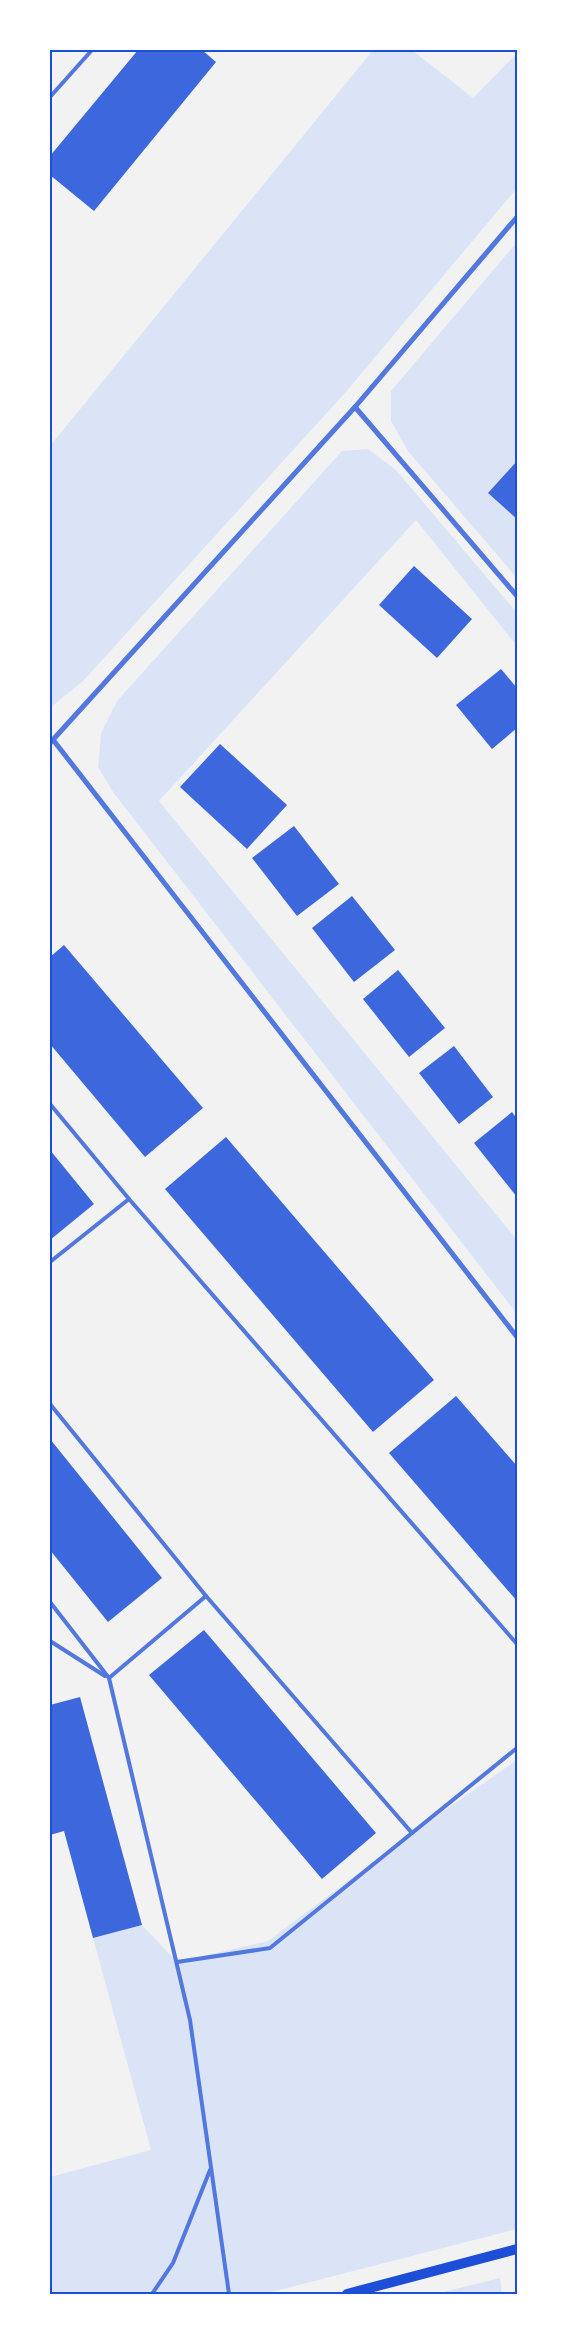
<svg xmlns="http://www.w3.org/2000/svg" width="567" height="2344" viewBox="0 0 567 2344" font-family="Barlow,sans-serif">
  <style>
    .green { fill: #dbe4f7 }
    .building { fill: #3d67dc }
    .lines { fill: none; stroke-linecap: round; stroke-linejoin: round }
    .service { stroke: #5277de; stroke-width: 4 }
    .minor { stroke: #5277de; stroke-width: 5 }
    .secondary { stroke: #1d4ed8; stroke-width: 10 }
    .neatline { fill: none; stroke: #1d4ed8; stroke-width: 2 }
  </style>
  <rect width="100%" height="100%" fill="#f2f2f2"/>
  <g class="green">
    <path d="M373,50H412L473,98L517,53V188L345,393L84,680L50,708V446Z"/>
    <path d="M517,242V578L408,451L391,421V391Z"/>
    <path d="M368,449L396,470L517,613V646L416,520L159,801L517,1240V1314L113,792L98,767L101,733L117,701L342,451Z"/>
    <path d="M517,1760V2229L264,2294H50V2177L151,2150L93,1938L142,1925L177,1962L268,1941L412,1833Z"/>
    <path d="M500,2278L502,2294H435Z"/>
  </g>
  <g class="building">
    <path d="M138,50H202L216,62L94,211L50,175V156Z"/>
    <path d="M517,461V519L488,493Z"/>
    <path d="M414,566L472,619L437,658L379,605Z"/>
    <path d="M501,669L517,688V728L492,749L456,705Z"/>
    <path d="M220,744L287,805L247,849L180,787Z"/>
    <path d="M294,826L339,884L297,916L252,858Z"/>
    <path d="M352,896L395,950L354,982L312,928Z"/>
    <path d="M64,945L203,1108L145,1157L50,1044V957Z"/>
    <path d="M398,970L445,1028L409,1057L363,999Z"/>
    <path d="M454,1046L493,1097L459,1124L419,1073Z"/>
    <path d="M512,1112L517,1119V1197L474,1143Z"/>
    <path d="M226,1137L434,1380L373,1432L165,1189Z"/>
    <path d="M50,1150L94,1204L50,1240Z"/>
    <path d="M456,1396L517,1466V1601L389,1453Z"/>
    <path d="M50,1439L162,1578L108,1622L50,1550Z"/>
    <path d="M204,1630L376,1833L322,1879L149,1675Z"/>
    <path d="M80,1697L142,1925L93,1938L64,1831L50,1835V1705Z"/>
  </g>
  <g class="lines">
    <g class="service">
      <path d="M50,97L92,50"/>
      <path d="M50,1104L129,1199"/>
      <path d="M50,1262L129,1199L517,1644"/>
      <path d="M50,1404L206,1596L109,1678"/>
      <path d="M206,1596L412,1833"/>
      <path d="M50,1602L109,1678L190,2020L229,2294"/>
      <path d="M50,1641L105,1676"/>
      <path d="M177,1962L270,1948L517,1748"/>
      <path d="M152,2294L173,2263L210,2170"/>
    </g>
    <g class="minor">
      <path d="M355,407L517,596"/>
      <path d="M54,741L517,1337"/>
      <path d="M50,743L355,407L517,217"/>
    </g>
    <path class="secondary" d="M347,2294L517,2249"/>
  </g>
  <rect width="567" height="2344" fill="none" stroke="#ffffff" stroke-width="102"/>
  <rect x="51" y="51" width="465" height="2242" class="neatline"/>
</svg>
